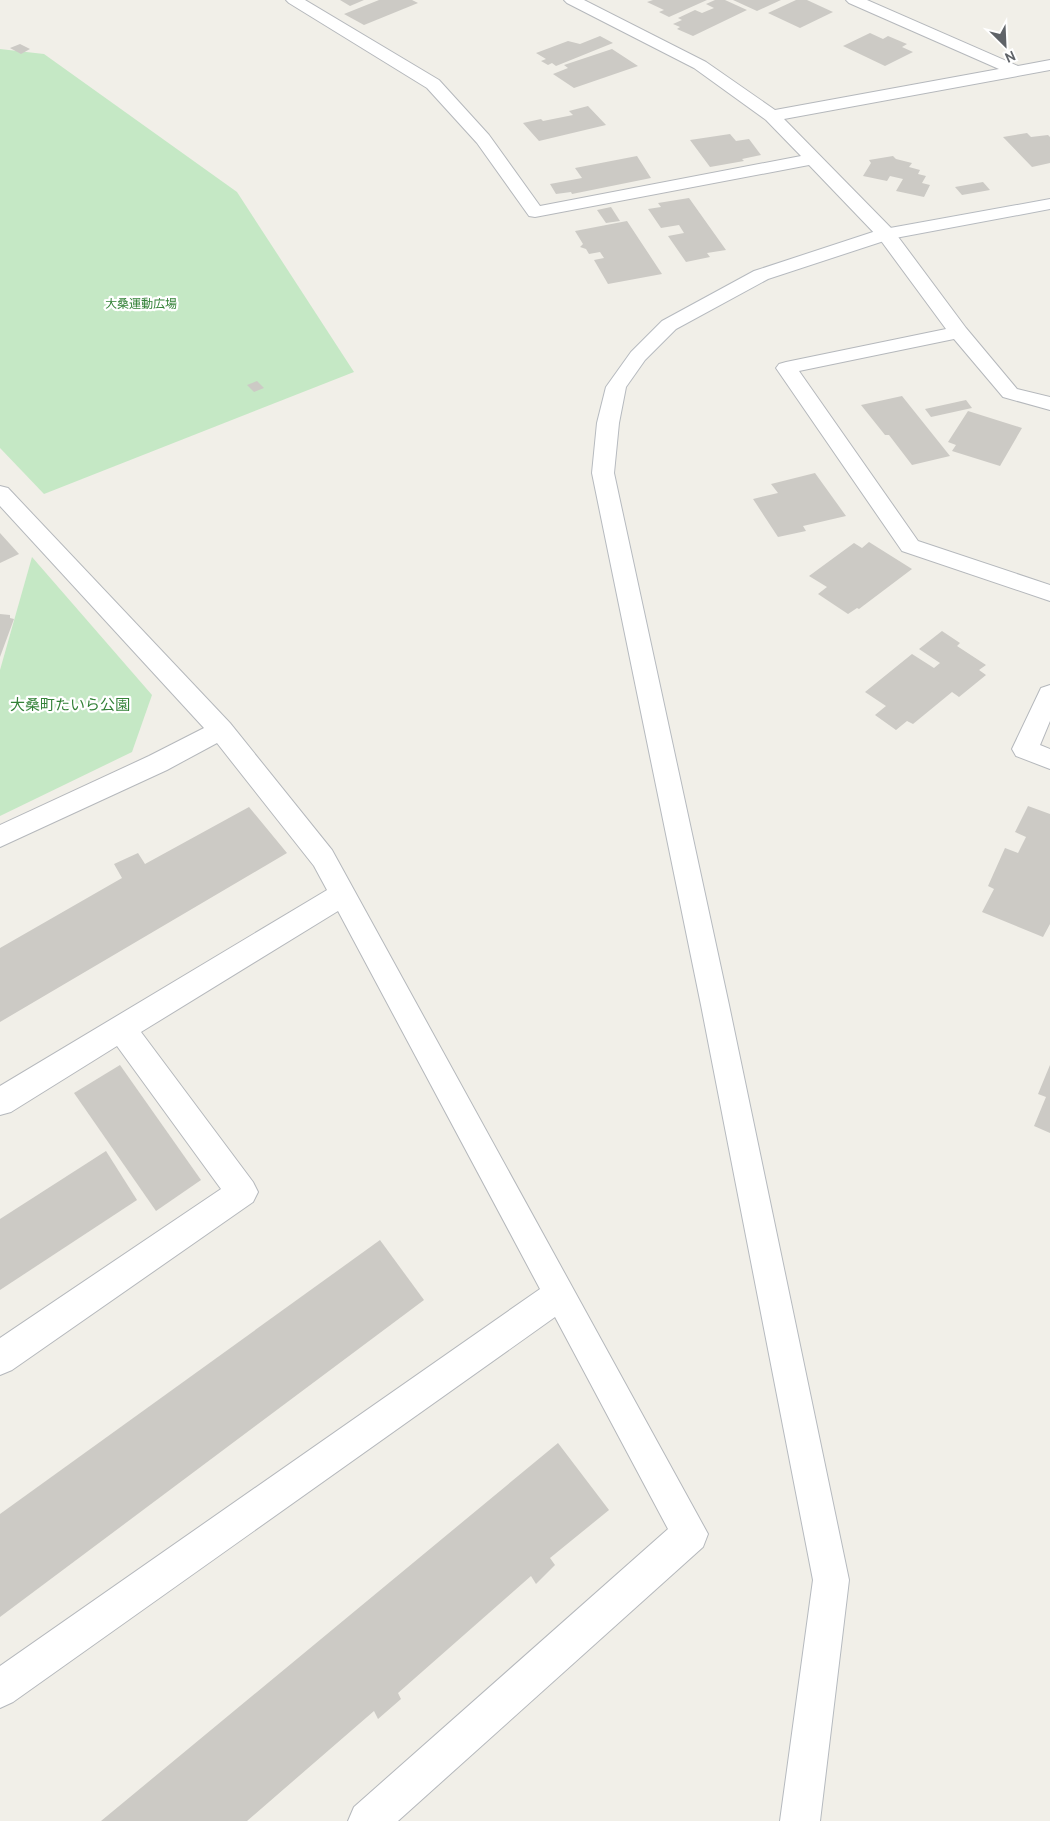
<svg xmlns="http://www.w3.org/2000/svg" width="1050" height="1821" viewBox="0 0 1050 1821" font-family="Cabin,'Noto Sans JP',sans-serif">
  <style>
    .green { fill: #c5e8c5 }
    .building { fill: #cccac5 }
    .lines { fill: none; stroke-linecap: round; stroke-linejoin: round }
    .street-casing { stroke: #b5b8bc; stroke-width: 2 }
    .secondary-casing { stroke: #b6babf; stroke-width: 2 }
    .street { fill: #fff; fill-rule: evenodd }
    .secondary { fill: #fff; fill-rule: evenodd }
    .labels { text-anchor: middle; dominant-baseline: central; stroke-width: 4.5; stroke-linejoin: round; paint-order: stroke }
    .far-park-label { font-size: 12px; fill: #348238; stroke: #fff }
    .park-label { font-size: 15px; fill: #348238; stroke: #fff }
  </style>
  <rect width="100%" height="100%" fill="#f1efe8"/>
  <g class="green">
    <path d="M0,49L44,54L237,192L354,372L44,494L0,448Z"/>
    <path d="M32,557L152,695L132,752L0,816V670Z"/>
  </g>
  <g class="building">
    <path d="M340,0H364L350,6Z"/>
    <path d="M379,0H412L418,3L364,25L344,14Z"/>
    <path d="M653,0H707L669,17L659,12L664,10L647,2Z"/>
    <path d="M715,0H725L747,10L693,36L677,29L680,27L673,24L682,20L678,18L695,10L702,13L714,8L706,4Z"/>
    <path d="M733,0H781L757,11Z"/>
    <path d="M796,0H807L833,12L800,28L768,13Z"/>
    <path d="M870,33L883,39L888,36L907,44L902,47L913,52L885,66L843,46Z"/>
    <path d="M600,36L613,43L556,66L552,63L548,65L541,61L546,59L536,53L568,41L580,44Z"/>
    <path d="M20,44L30,49L21,54L10,48Z"/>
    <path d="M612,49L638,66L574,88L553,74L568,68L564,65Z"/>
    <path d="M588,106L606,125L539,141L523,123L541,119L543,121L573,115L569,111Z"/>
    <path d="M1027,133L1031,137L1048,135L1050,137V163L1032,167L1003,137Z"/>
    <path d="M730,134L736,141L749,139L761,155L742,159L744,161L710,167L690,140Z"/>
    <path d="M637,156L651,178L572,194L571,192L556,194L550,184L582,178L575,168Z"/>
    <path d="M893,156L896,159L912,163L909,167L920,170L918,174L926,176L922,183L930,185L924,197L896,191L903,179L890,176L887,181L863,176L871,163L869,160Z"/>
    <path d="M983,182L990,190L962,195L955,187Z"/>
    <path d="M689,198L726,250L707,253L710,257L686,262L668,236L684,233L679,225L661,228L648,209L661,207L658,203Z"/>
    <path d="M611,207L620,221L606,223L597,210Z"/>
    <path d="M627,221L662,274L608,284L594,260L604,258L600,252L589,254L586,249L580,247L583,244L575,231Z"/>
    <path d="M257,381L264,388L254,392L247,385Z"/>
    <path d="M902,396L950,456L912,465L889,435H885L861,405Z"/>
    <path d="M966,400L972,408L931,417L925,409Z"/>
    <path d="M968,411L1022,428L1000,466L952,451L956,445L948,442Z"/>
    <path d="M815,473L846,516L803,526L806,531L778,537L753,499L778,493L771,484Z"/>
    <path d="M0,533L19,554L0,563Z"/>
    <path d="M869,542L912,569L859,609L857,608L848,614L818,594L827,587L809,576L854,543L862,548Z"/>
    <path d="M0,614L10,615V618L14,619L0,657Z"/>
    <path d="M942,631L960,643L957,646L986,665L979,670L986,675L959,697L952,692L913,724L907,721L896,730L875,715L886,706L865,692L912,654L934,668L940,663L919,649Z"/>
    <path d="M1028,806L1050,814V924L1043,937L982,912L994,889L988,886L1005,848L1018,853L1026,837L1015,832Z"/>
    <path d="M249,807L287,853L0,1022V948L122,878L114,864L138,853L145,864Z"/>
    <path d="M120,1065L201,1180L156,1211L74,1093Z"/>
    <path d="M1050,1065V1133L1034,1126L1046,1097L1038,1094Z"/>
    <path d="M106,1151L137,1200L0,1290V1219Z"/>
    <path d="M380,1240L424,1300L0,1617V1514Z"/>
    <path d="M558,1443L609,1510L550,1558L555,1565L536,1584L531,1576L398,1693L401,1699L378,1719L374,1711L247,1821H101Z"/>
  </g>
  <g class="lines">
    <g class="street-casing">
      <g id="street">
        <path d="M286,0H305L439,80L489,135L540,206L801,156L766,120L694,68L567,3L564,0H584L706,62L775,110L999,69L849,3L846,0H867L1018,66L1050,60V70L784,119L893,230L966,328L1017,389L1050,397V410L1003,397L954,339L799,371L918,541L1050,585V601L902,551L776,368L779,364L786,362L946,329L879,238L809,165L535,217L529,216L477,143L427,88L289,3Z"/>
        <path d="M0,486L8,488L230,723L332,850L708,1534L703,1547L398,1821H348L354,1807L668,1529L555,1317L13,1702L0,1708V1666L540,1289L338,911L141,1032L253,1182L258,1192L253,1202L12,1370L0,1375V1338L221,1189L117,1046L11,1112L0,1115V1086L327,890L314,866L217,743L167,770L0,847V825L149,756L204,728L0,506Z"/>
        <path d="M1050,685V721L1040,745L1050,749V769L1016,756L1012,749L1041,688Z"/>
      </g>
    </g>
    <g class="secondary-casing">
      <path id="secondary" d="M1050,199V209L890,239L768,279L676,329L645,360L626,387L619,423L614,473L729,1005L849,1580L820,1821H780L813,1580L701,1005L592,473L597,423L606,387L631,352L662,321L754,271L879,230Z"/>
    </g>
    <use href="#street" class="street"/>
    <use href="#secondary" class="secondary"/>
  </g>
  <g class="labels">
    <g class="far-park-label">
      <text x="141" y="303">大桑運動広場</text>
    </g>
    <g class="park-label">
      <text x="70" y="705">大桑町たいら公園</text>
    </g>
  </g>
  <g transform="translate(1005 45) rotate(156)" stroke="#ffffff" stroke-width="4" paint-order="stroke">
  <path d="M0-4L9 19L0 12L-9 19Z" fill="#5f6368"/>
  <text y="-8" font-size="14" font-weight="bold" text-anchor="middle" fill="#5f6368">N</text>
  </g>
</svg>
